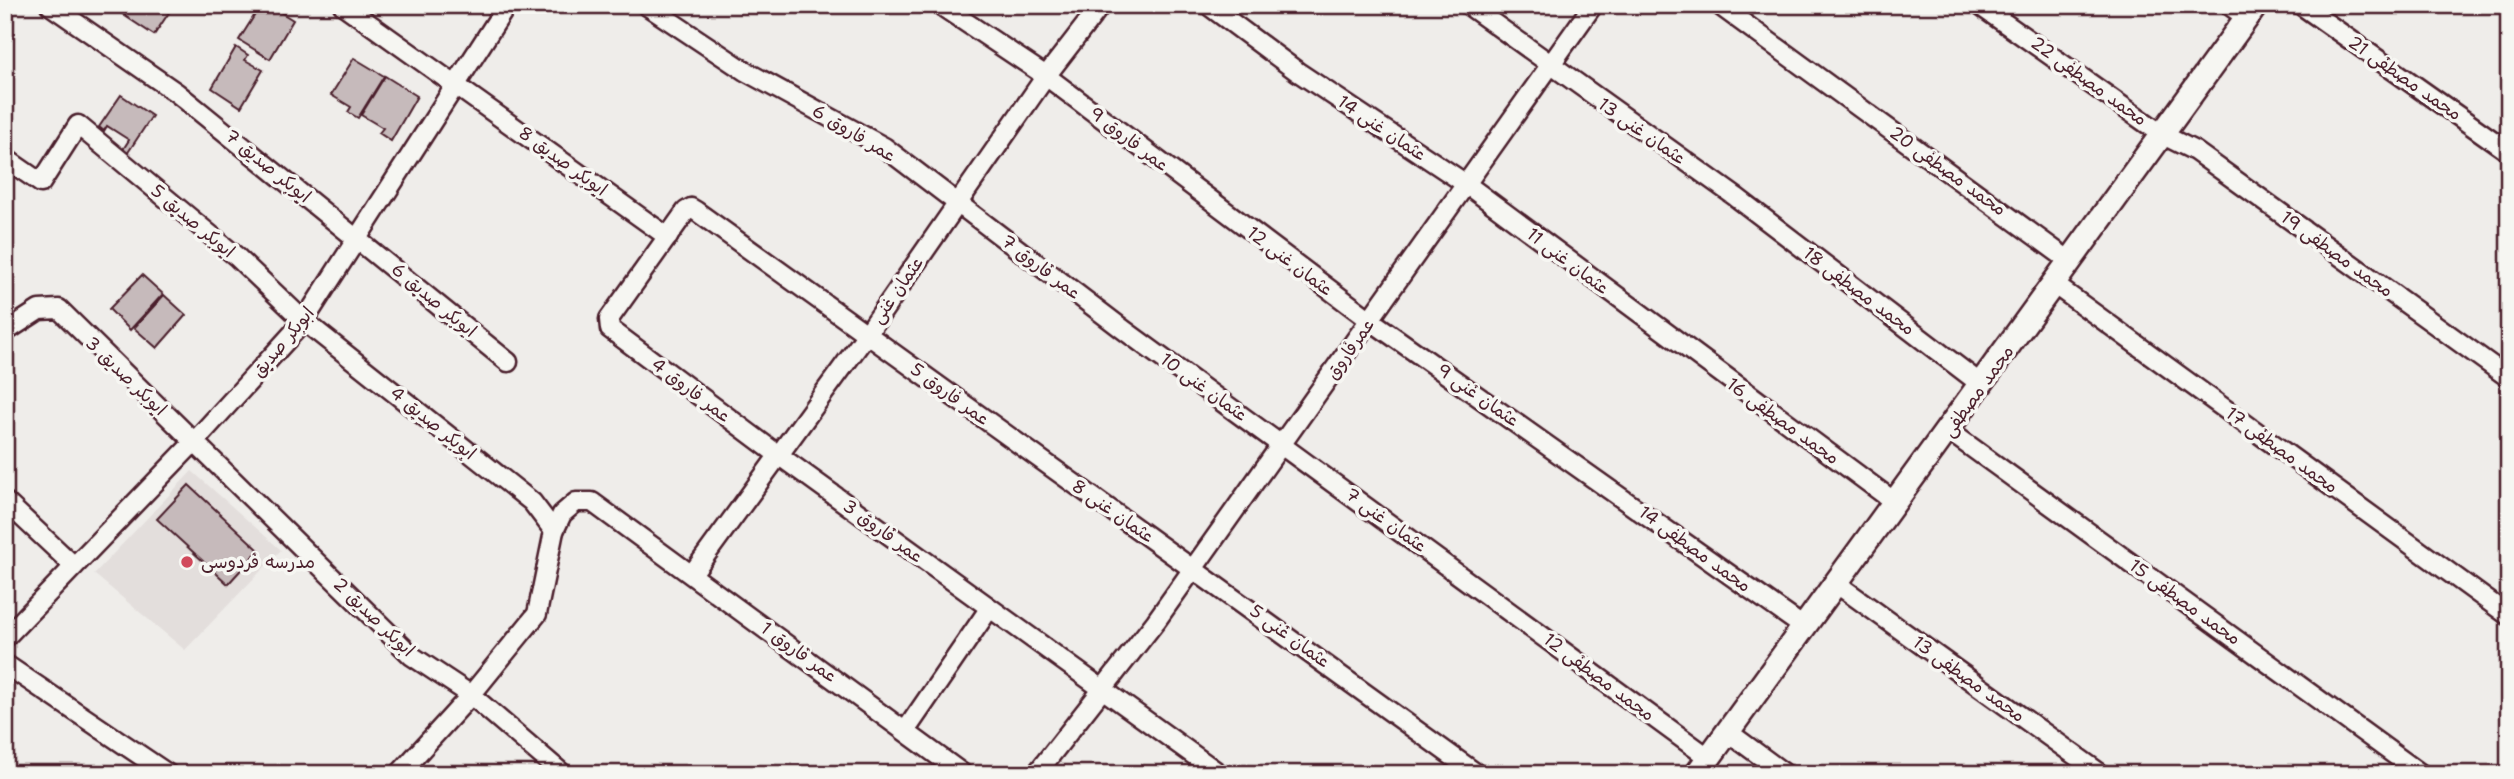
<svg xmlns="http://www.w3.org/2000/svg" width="2514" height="779" viewBox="0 0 2514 779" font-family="'Shantell Sans','Playpen Sans Arabic',sans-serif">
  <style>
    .built { fill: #e3dedc }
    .building { fill: #c6babb; stroke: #4a1f2b; stroke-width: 2 }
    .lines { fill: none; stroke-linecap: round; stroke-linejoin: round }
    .minor-casing { stroke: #4a1f2b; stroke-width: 23 }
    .tertiary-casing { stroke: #4a1f2b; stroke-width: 28 }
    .minor { stroke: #f6f6f2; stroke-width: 18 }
    .tertiary { stroke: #f6f6f2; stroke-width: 23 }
    .poi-dot { fill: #d1495b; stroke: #f6f6f2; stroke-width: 2.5 }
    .labels { text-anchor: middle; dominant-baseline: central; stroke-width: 7; stroke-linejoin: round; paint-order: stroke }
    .street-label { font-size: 18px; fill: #4a1f2b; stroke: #f6f6f2 }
    .poi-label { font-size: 18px; fill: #4a1f2b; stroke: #f6f6f2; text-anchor: start }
  </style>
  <rect width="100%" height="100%" fill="#efedea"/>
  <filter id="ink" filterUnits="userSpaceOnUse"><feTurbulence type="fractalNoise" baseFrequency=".0143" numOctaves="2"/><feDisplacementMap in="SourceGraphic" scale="14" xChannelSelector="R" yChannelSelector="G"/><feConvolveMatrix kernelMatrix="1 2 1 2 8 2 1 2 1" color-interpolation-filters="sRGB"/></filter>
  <g filter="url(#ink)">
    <path class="built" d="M192,471L281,550L185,650L94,574Z"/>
    <g class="building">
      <path d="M110,5H130L124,15Z"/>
      <path d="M132,5H174L154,35L125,16Z"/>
      <path d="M261,5H269L293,20L270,59L239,40Z"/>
      <path d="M236,47L248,55L245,60L263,70L241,107L212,88Z"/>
      <path d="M354,58L384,76L358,118L348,112L351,107L331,95Z"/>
      <path d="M385,76L417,96L391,141L379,133L383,128L361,115Z"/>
      <path d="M121,95L152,116L127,154L122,151L129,140L107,126L104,131L99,127Z"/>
      <path d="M142,275L163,294L130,330L109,309Z"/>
      <path d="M164,295L186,315L157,348L134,328Z"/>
      <path d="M189,485L259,550L228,584L157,519Z"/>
    </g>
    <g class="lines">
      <g class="minor-casing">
        <g id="minor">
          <path d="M50,5L177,93L508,362"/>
          <path d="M343,5L668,237"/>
          <path d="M646,5L745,71L884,147L1124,330L1709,758"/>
          <path d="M940,5L1046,76L1370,320L1805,628"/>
          <path d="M1208,5L1298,72L1466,184L1896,503"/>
          <path d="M1468,5L1736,197L1982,385"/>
          <path d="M1719,5L2071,262"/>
          <path d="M1979,5L2163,135L2195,151L2509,378"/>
          <path d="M2229,5L2247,18"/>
          <path d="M2301,5L2509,152"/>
          <path d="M5,158L41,183L78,125L237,257L304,321L532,502L554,531"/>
          <path d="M2055,285L2509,616"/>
          <path d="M5,332L39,310L59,309L412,656L471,695L563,774"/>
          <path d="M1949,431L2421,774"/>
          <path d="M5,501L74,566"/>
          <path d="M692,574L867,334L1046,76L1101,5"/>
          <path d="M1837,584L2101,774"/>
          <path d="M5,638L194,442L304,321L507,5"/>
          <path d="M5,664L168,774"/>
          <path d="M906,730L989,609"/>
          <path d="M1728,732L1785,774"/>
          <path d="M399,774L471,695L537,614L554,531L562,514L576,502H592L963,774"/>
          <path d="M1036,774L1156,621L1593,5"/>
          <path d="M1220,774L777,454L610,329L609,319L686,211L691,208L696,211L1477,774"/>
        </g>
      </g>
      <g class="tertiary-casing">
        <path id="tertiary" d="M1697,774L2256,5"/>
      </g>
      <use href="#minor" class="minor"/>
      <use href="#tertiary" class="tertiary"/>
    </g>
  </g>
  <circle class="poi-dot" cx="187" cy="562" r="7"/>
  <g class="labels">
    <g class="street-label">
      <text transform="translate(2405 78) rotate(35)">محمد مصطفی 21</text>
      <text transform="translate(2089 81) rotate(36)">محمد مصطفی 22</text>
      <text transform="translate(1382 128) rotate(34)">عثمان غنی 14</text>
      <text transform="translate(1642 131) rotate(35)">عثمان غنی 13</text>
      <text transform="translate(854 133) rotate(31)">عمر فاروق 6</text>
      <text transform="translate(1129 139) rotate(37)">عمر فاروق 9</text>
      <text transform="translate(563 161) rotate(36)">ابوبکر صدیق 8</text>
      <text transform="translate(268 166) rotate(39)">ابوبکر صدیق 7</text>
      <text transform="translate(1948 171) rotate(36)">محمد مصطفی 20</text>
      <text transform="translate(193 221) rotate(40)">ابوبکر صدیق 5</text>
      <text transform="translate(2337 254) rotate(36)">محمد مصطفی 19</text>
      <text transform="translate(1290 261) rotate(37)">عثمان غنی 12</text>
      <text transform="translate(1568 261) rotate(37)">عثمان غنی 11</text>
      <text transform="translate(1041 267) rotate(37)">عمر فاروق 7</text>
      <text transform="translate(897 290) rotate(-55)">عثمان غنی</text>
      <text transform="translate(1859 291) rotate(37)">محمد مصطفی 18</text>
      <text transform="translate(434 300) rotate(40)">ابوبکر صدیق 6</text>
      <text transform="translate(283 342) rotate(-50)">ابوبکر صدیق</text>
      <text transform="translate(1350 349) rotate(-55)">عمرفاروق</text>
      <text transform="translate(126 376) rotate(44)">ابوبکر صدیق 3</text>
      <text transform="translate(1204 387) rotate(36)">عثمان غنی 10</text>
      <text transform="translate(691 390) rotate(37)">عمر فاروق 4</text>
      <text transform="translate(1978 391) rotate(-54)">محمد مصطفی</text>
      <text transform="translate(950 394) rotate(36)">عمر فاروق 5</text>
      <text transform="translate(1478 395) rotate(35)">عثمان غنی 9</text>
      <text transform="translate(1783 421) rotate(36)">محمد مصطفی 16</text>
      <text transform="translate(433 423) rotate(39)">ابوبکر صدیق 4</text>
      <text transform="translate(2282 450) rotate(36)">محمد مصطفی 17</text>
      <text transform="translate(1113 511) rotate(35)">عثمان غنی 8</text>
      <text transform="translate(1386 520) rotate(36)">عثمان غنی 7</text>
      <text transform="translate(883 531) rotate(36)">عمر فاروق 3</text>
      <text transform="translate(1695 549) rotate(36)">محمد مصطفی 14</text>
      <text transform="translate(2185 602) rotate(36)">محمد مصطفی 15</text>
      <text transform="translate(374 617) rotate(44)">ابوبکر صدیق 2</text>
      <text transform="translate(1290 636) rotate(36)">عثمان غنی 5</text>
      <text transform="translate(799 652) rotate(36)">عمر فاروق 1</text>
      <text transform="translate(1599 677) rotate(37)">محمد مصطفی 12</text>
      <text transform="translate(1969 679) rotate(36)">محمد مصطفی 13</text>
    </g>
    <g class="poi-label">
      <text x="201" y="562">مدرسه فردوسی</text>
    </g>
  </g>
  <rect width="2514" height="779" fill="none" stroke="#f6f6f2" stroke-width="28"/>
  <rect x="14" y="14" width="2486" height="751" fill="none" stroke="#4a1f2b" stroke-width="2.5" filter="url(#ink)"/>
</svg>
